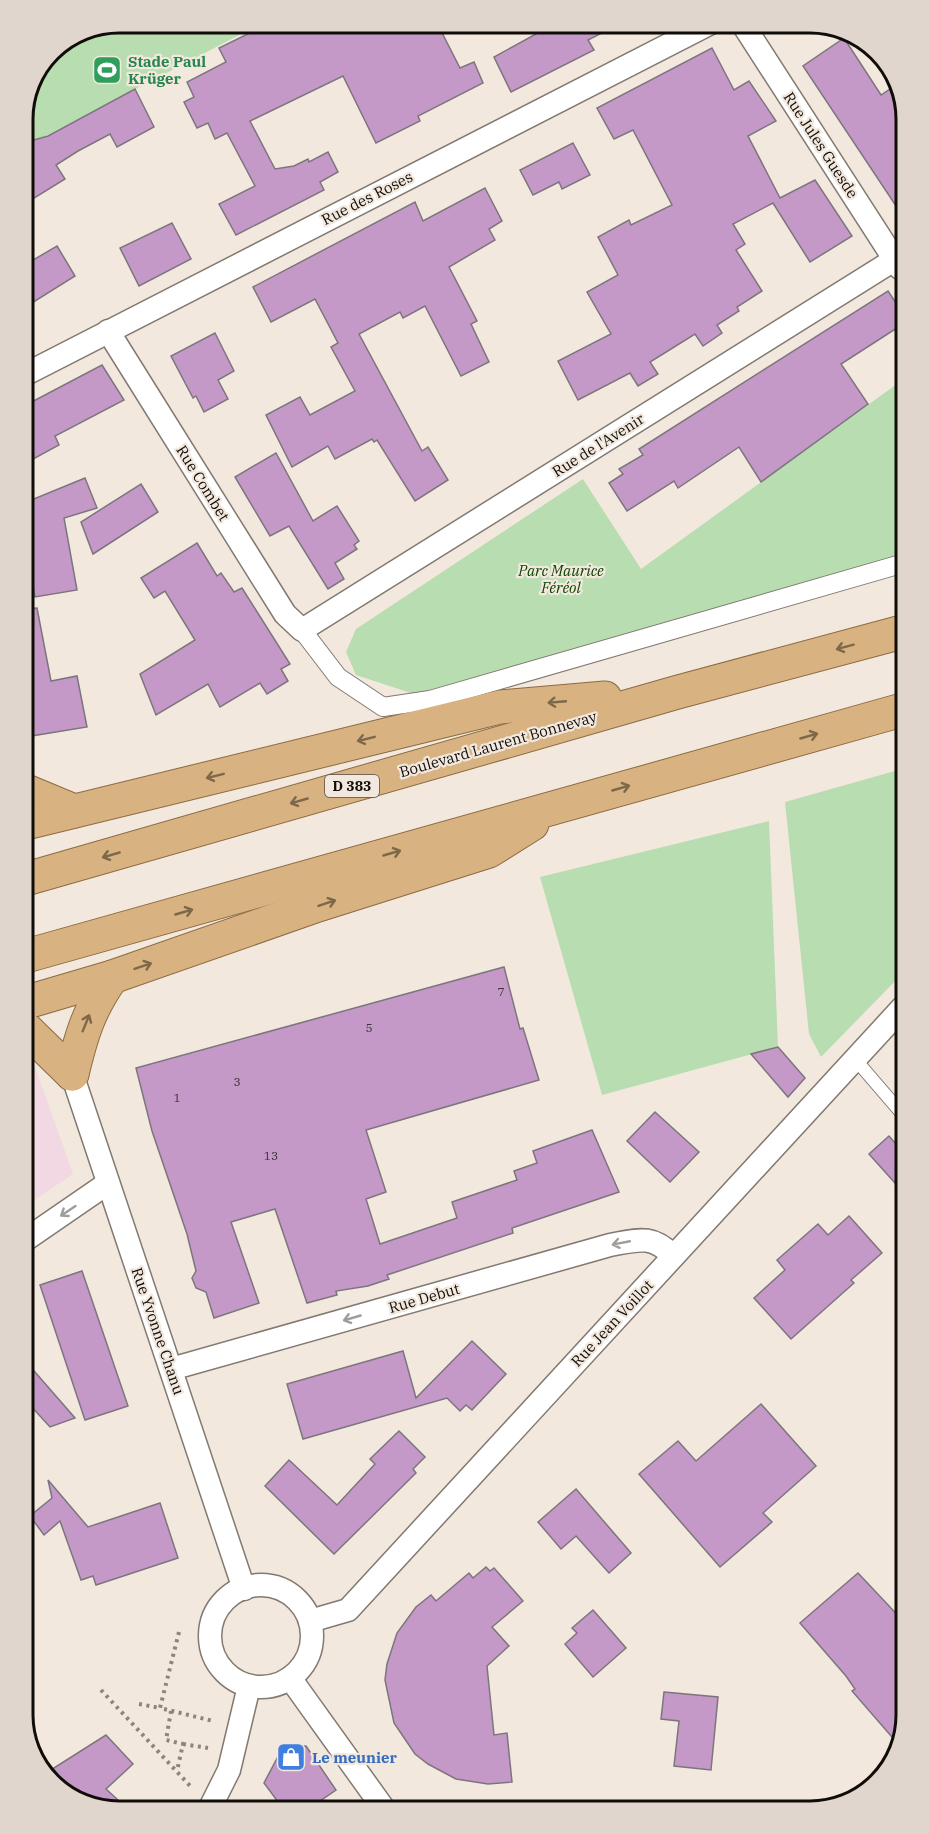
<svg xmlns="http://www.w3.org/2000/svg" width="929" height="1834" viewBox="0 0 929 1834" font-family="'IBM Plex Serif',serif">
  <style>
    .industrial { fill: #f1d8e2 }
    .green { fill: #b8ddb0 }
    .building { fill: #c499c7; stroke: #7d757e; stroke-width: 1.5 }
    .lines { fill: none; stroke-linecap: round; stroke-linejoin: round }
    .service-casing { stroke: #827970; stroke-width: 14 }
    .pedestrian-casing { stroke: #827970; stroke-width: 20 }
    .minor-casing { stroke: #827970; stroke-width: 25 }
    .trunk-casing { stroke: #8c6b42; stroke-width: 35 }
    .path { stroke: #8c857e; stroke-width: 4; stroke-dasharray: 3 4.5; stroke-linecap: butt }
    .service { stroke: #fff; stroke-width: 12 }
    .pedestrian { stroke: #fff; stroke-width: 18 }
    .minor { stroke: #fff; stroke-width: 22 }
    .trunk { stroke: #d8b280; stroke-width: 33 }
    .oneway { stroke: #7e684a }
    .oneway2 { stroke: #9f9e9d }
    .labels { text-anchor: middle; dominant-baseline: central; stroke-width: 4.5; stroke-linejoin: round; paint-order: stroke }
    .number-label { font-size: 12px; fill: #3d3038 }
    .shield { fill: #f2e8de; stroke: #544f49; stroke-width: 1.5 }
    .shield-label { font-size: 14px; font-weight: bold; fill: #100d09 }
    .leisure-label { font-size: 15px; font-weight: bold; fill: #27864d; stroke: #f2e8de; text-anchor: start }
    .street-label { font-size: 15px; fill: #100d09; stroke: #f2e8de }
    .park-label { font-size: 15px; font-style: italic; fill: #0c4500; stroke: #f2e8de }
    .shop-label { font-size: 15px; font-weight: bold; fill: #366cbe; stroke: #f2e8de; text-anchor: start }
    .rim { fill: none; stroke: #100d09; stroke-width: 3 }
  </style>
  <rect width="100%" height="100%" fill="#f2e8de"/>
  <path class="industrial" d="M27,1044L73,1174L27,1205Z"/>
  <g class="green">
    <path d="M119,23H262L30,144C11,115 38,79 51,51Z"/>
    <path d="M901,381V555L417,695L356,675L346,652L356,629L583,479L641,569Z"/>
    <path d="M902,769L903,973L821,1057L809,1034L785,802Z"/>
    <path d="M769,821L778,1047L602,1095L540,877Z"/>
  </g>
  <g class="building">
    <path d="M270,23H437L460,68L474,62L483,83L418,116L420,121L376,143L343,76L250,121L275,169L294,166L308,159L309,162L328,152L338,172L320,182L324,190L236,235L219,204L255,186L227,133L215,139L208,123L197,128L184,102L194,97L187,82L226,62L219,48Z"/>
    <path d="M546,23H621L588,40L594,50L511,92L494,57L536,34L533,30Z"/>
    <path d="M844,38L881,95L899,83L900,212L803,66Z"/>
    <path d="M712,48L734,90L749,81L776,121L748,136L780,198L815,180L852,236L810,262L773,203L733,224L745,244L736,250L762,291L737,307L739,311L717,325L722,333L703,346L695,334L650,362L658,374L638,386L630,373L578,400L558,361L611,334L587,292L618,275L598,237L629,220L631,225L672,205L633,130L614,139L597,108Z"/>
    <path d="M135,89L154,127L117,147L110,134L78,151L56,165L65,179L23,205V143L48,136Z"/>
    <path d="M573,143L590,175L562,189L559,182L533,195L520,170Z"/>
    <path d="M485,188L502,221L489,229L495,240L449,267L477,321L471,324L489,362L461,376L425,306L403,318L400,312L359,334L422,451L428,447L448,480L415,501L377,440L374,442L372,439L335,459L328,446L292,467L266,415L300,397L310,415L355,391L331,347L338,343L315,299L271,322L253,287L415,202L423,221Z"/>
    <path d="M172,223L191,259L139,286L120,248Z"/>
    <path d="M57,246L75,276L24,308L23,266Z"/>
    <path d="M888,291L900,309V326L841,364L868,404L761,482L739,447L678,488L674,481L627,511L609,483L623,474L619,469L643,455L639,449Z"/>
    <path d="M215,333L234,371L218,380L228,399L204,412L196,396L193,398L171,356Z"/>
    <path d="M102,365L124,400L55,436L59,445L24,464V406Z"/>
    <path d="M276,453L313,521L337,506L359,541L354,545L357,549L335,563L344,579L328,589L289,526L270,536L235,477Z"/>
    <path d="M85,478L97,508L64,518L77,590L35,597L28,562H25L24,503Z"/>
    <path d="M141,484L158,512L93,554L81,522Z"/>
    <path d="M197,543L217,576L221,573L234,592L242,588L290,664L281,669L288,681L267,694L260,683L220,707L208,684L156,715L140,674L195,640L165,591L154,598L141,578Z"/>
    <path d="M37,608L51,681L77,676L87,727L25,737V609Z"/>
    <path d="M504,967L520,1029L523,1028L539,1080L366,1130L386,1192L366,1199L380,1244L457,1218L452,1202L517,1180L514,1171L537,1163L533,1151L592,1130L619,1192L512,1228L513,1233L387,1275L389,1279L368,1286L336,1291L337,1295L307,1303L275,1209L231,1222L259,1303L214,1318L206,1292L196,1288L192,1278L196,1271L187,1234L152,1131L136,1068Z"/>
    <path d="M778,1047L805,1078L788,1097L751,1054Z"/>
    <path d="M655,1112L699,1152L670,1182L627,1141Z"/>
    <path d="M889,1136L904,1153V1193L869,1154Z"/>
    <path d="M849,1216L882,1253L851,1280L854,1283L791,1339L754,1298L785,1270L777,1260L818,1224L828,1235Z"/>
    <path d="M82,1271L128,1406L85,1420L40,1285Z"/>
    <path d="M472,1341L506,1374L472,1410L466,1405L460,1411L447,1398L303,1439L287,1384L403,1351L416,1398Z"/>
    <path d="M28,1364L75,1418L50,1427L28,1403Z"/>
    <path d="M761,1404L816,1466L763,1513L772,1522L720,1567L639,1474L678,1441L696,1461Z"/>
    <path d="M399,1431L425,1457L413,1469L416,1473L334,1554L265,1486L289,1460L337,1505L375,1464L370,1459Z"/>
    <path d="M48,1480L88,1527L160,1503L178,1558L96,1585L93,1576L81,1580L60,1521L44,1535L30,1516L52,1498Z"/>
    <path d="M576,1489L631,1553L609,1573L576,1536L561,1549L538,1522Z"/>
    <path d="M486,1567L490,1571L494,1568L523,1601L492,1627L509,1646L487,1666L494,1735L507,1733L512,1782L488,1784L456,1779L428,1764L415,1754L394,1723L385,1680L387,1664L397,1633L416,1607L431,1595L436,1601L469,1573L473,1578Z"/>
    <path d="M858,1573L906,1624V1715L898,1744L852,1691L855,1689L846,1676L800,1623Z"/>
    <path d="M593,1610L626,1648L593,1677L565,1644L577,1633L572,1628Z"/>
    <path d="M664,1692L718,1697L711,1770L674,1766L679,1721L661,1719Z"/>
    <path d="M106,1735L133,1764L106,1789L130,1811H113L61,1792L46,1773Z"/>
    <path d="M306,1746L336,1790L308,1809L284,1810L264,1783L283,1747Z"/>
  </g>
  <g class="lines">
    <g class="service-casing">
      <path id="service" d="M855,1059L904,1116"/>
    </g>
    <g class="pedestrian-casing">
      <path id="pedestrian" d="M302,630L338,677L383,707L430,700L901,564"/>
    </g>
    <g class="minor-casing">
      <g id="minor">
        <path d="M742,23L900,268"/>
        <path d="M108,331L285,614L302,630L894,260"/>
        <path d="M24,375L711,23"/>
        <path d="M72,1074L244,1589"/>
        <path d="M28,1238L108,1183"/>
        <path d="M171,1369L610,1245C638,1240 652,1234 673,1256"/>
        <circle cx="261" cy="1636" r="51"/>
        <path d="M310,1621L348,1610L903,1007"/>
        <path d="M290,1678L384,1809"/>
        <path d="M209,1810L229,1770L249,1686"/>
      </g>
    </g>
    <g class="trunk-casing">
      <g id="trunk">
        <path d="M26,791L74,811"/>
        <path d="M26,823L500,707L605,698"/>
        <path d="M26,879L678,692L902,632"/>
        <path d="M26,956L902,710"/>
        <path d="M27,1002L112,977L318,905L489,851L532,824"/>
        <path d="M27,1030L72,1074"/>
        <path d="M72,1074C81,1036 89,1009 112,977"/>
      </g>
    </g>
    <g class="path">
      <path d="M179,1632L160,1708L213,1721"/>
      <path d="M101,1690L192,1788"/>
      <path d="M139,1704L160,1708"/>
      <path d="M171,1711L166,1740L183,1744L177,1771"/>
      <path d="M183,1744L208,1748"/>
    </g>
    <use href="#service" class="service"/>
    <use href="#pedestrian" class="pedestrian"/>
    <use href="#minor" class="minor"/>
    <use href="#trunk" class="trunk"/>
  </g>
  <defs><path id="oneway-shaft" d="M-6 0H5M1.5-3L5.5 0L1.5 3" fill="none" stroke-width="1.6" stroke-linecap="round" stroke-linejoin="round" transform="scale(1.5)"/></defs>
  <g class="oneway">
    <use href="#oneway-shaft" transform="translate(845 647) rotate(165)"/>
    <use href="#oneway-shaft" transform="translate(557 702) rotate(175)"/>
    <use href="#oneway-shaft" transform="translate(809 736) rotate(-16)"/>
    <use href="#oneway-shaft" transform="translate(366 739) rotate(166)"/>
    <use href="#oneway-shaft" transform="translate(215 776) rotate(166)"/>
    <use href="#oneway-shaft" transform="translate(621 788) rotate(-16)"/>
    <use href="#oneway-shaft" transform="translate(299 801) rotate(164)"/>
    <use href="#oneway-shaft" transform="translate(392 853) rotate(-16)"/>
    <use href="#oneway-shaft" transform="translate(111 855) rotate(164)"/>
    <use href="#oneway-shaft" transform="translate(327 903) rotate(-18)"/>
    <use href="#oneway-shaft" transform="translate(184 912) rotate(-16)"/>
    <use href="#oneway-shaft" transform="translate(143 966) rotate(-19)"/>
    <use href="#oneway-shaft" transform="translate(86 1023) rotate(-68)"/>
  </g>
  <g class="oneway2">
    <use href="#oneway-shaft" transform="translate(68 1211) rotate(146)"/>
    <use href="#oneway-shaft" transform="translate(621 1243) rotate(169)"/>
    <use href="#oneway-shaft" transform="translate(352 1318) rotate(164)"/>
  </g>
  <defs>
    <g id="stadium-square" transform="scale(1.5)"><rect x="-9" y="-9" width="18" height="18" rx="4" fill="#2e9e5b" stroke="#f2e8de"/><path d="M0-5a6.5 5 0 1 0 0 10a6.5 5 0 1 0 0-10ZM-3.5-1.8h7v3.6h-7Z" fill="#fff"/></g>
    <g id="shop-square" transform="scale(1.5)"><rect x="-9" y="-9" width="18" height="18" rx="4" fill="#3f7fe0" stroke="#f2e8de"/><path d="M-5-2.5h2.3a2.7 3.5 0 0 1 5.4 0H5L5.5 6h-11ZM-1.5-2.5h3a1.5 2.3 0 0 0-3 0Z" fill="#fff"/></g>
  </defs>
  <g fill-rule="evenodd">
    <use href="#stadium-square" x="107" y="70"/>
    <use href="#shop-square" x="291" y="1757"/>
  </g>
  <g class="labels">
    <g class="number-label">
      <text x="501" y="991">7</text>
      <text x="369" y="1027">5</text>
      <text x="237" y="1081">3</text>
      <text x="177" y="1097">1</text>
      <text x="271" y="1155">13</text>
    </g>
    <rect class="shield" x="325" y="775" width="54" height="22" rx="4.5"/>
    <g class="shield-label">
      <text x="352" y="786">D 383</text>
    </g>
    <g class="leisure-label">
      <text x="128" y="61">Stade Paul<tspan x="128" dy="17">Krüger</tspan></text>
    </g>
    <g class="street-label">
      <text transform="translate(821 145) rotate(57)">Rue Jules Guesde</text>
      <text transform="translate(367 198) rotate(-27)">Rue des Roses</text>
      <text transform="translate(598 445) rotate(-32)">Rue de l'Avenir</text>
      <text transform="translate(203 483) rotate(58)">Rue Combet</text>
      <text transform="translate(498 744) rotate(-16)">Boulevard Laurent Bonnevay</text>
      <text transform="translate(424 1298) rotate(-16)">Rue Debut</text>
      <text transform="translate(612 1323) rotate(-47)">Rue Jean Voillot</text>
      <text transform="translate(158 1331) rotate(71)">Rue Yvonne Chanu</text>
    </g>
    <g class="park-label">
      <text x="561" y="570">Parc Maurice<tspan x="561" dy="17">Féréol</tspan></text>
    </g>
    <g class="shop-label">
      <text x="312" y="1757">Le meunier</text>
    </g>
  </g>
  <path d="M0 0H929V1834H0ZM119 33H810A86 86 0 0 1 896 119V1715A86 86 0 0 1 810 1801H119A86 86 0 0 1 33 1715V119A86 86 0 0 1 119 33Z" fill="#e0d6cd" fill-rule="evenodd"/>
  <path class="rim" d="M119 33H810A86 86 0 0 1 896 119V1715A86 86 0 0 1 810 1801H119A86 86 0 0 1 33 1715V119A86 86 0 0 1 119 33Z"/>
</svg>
